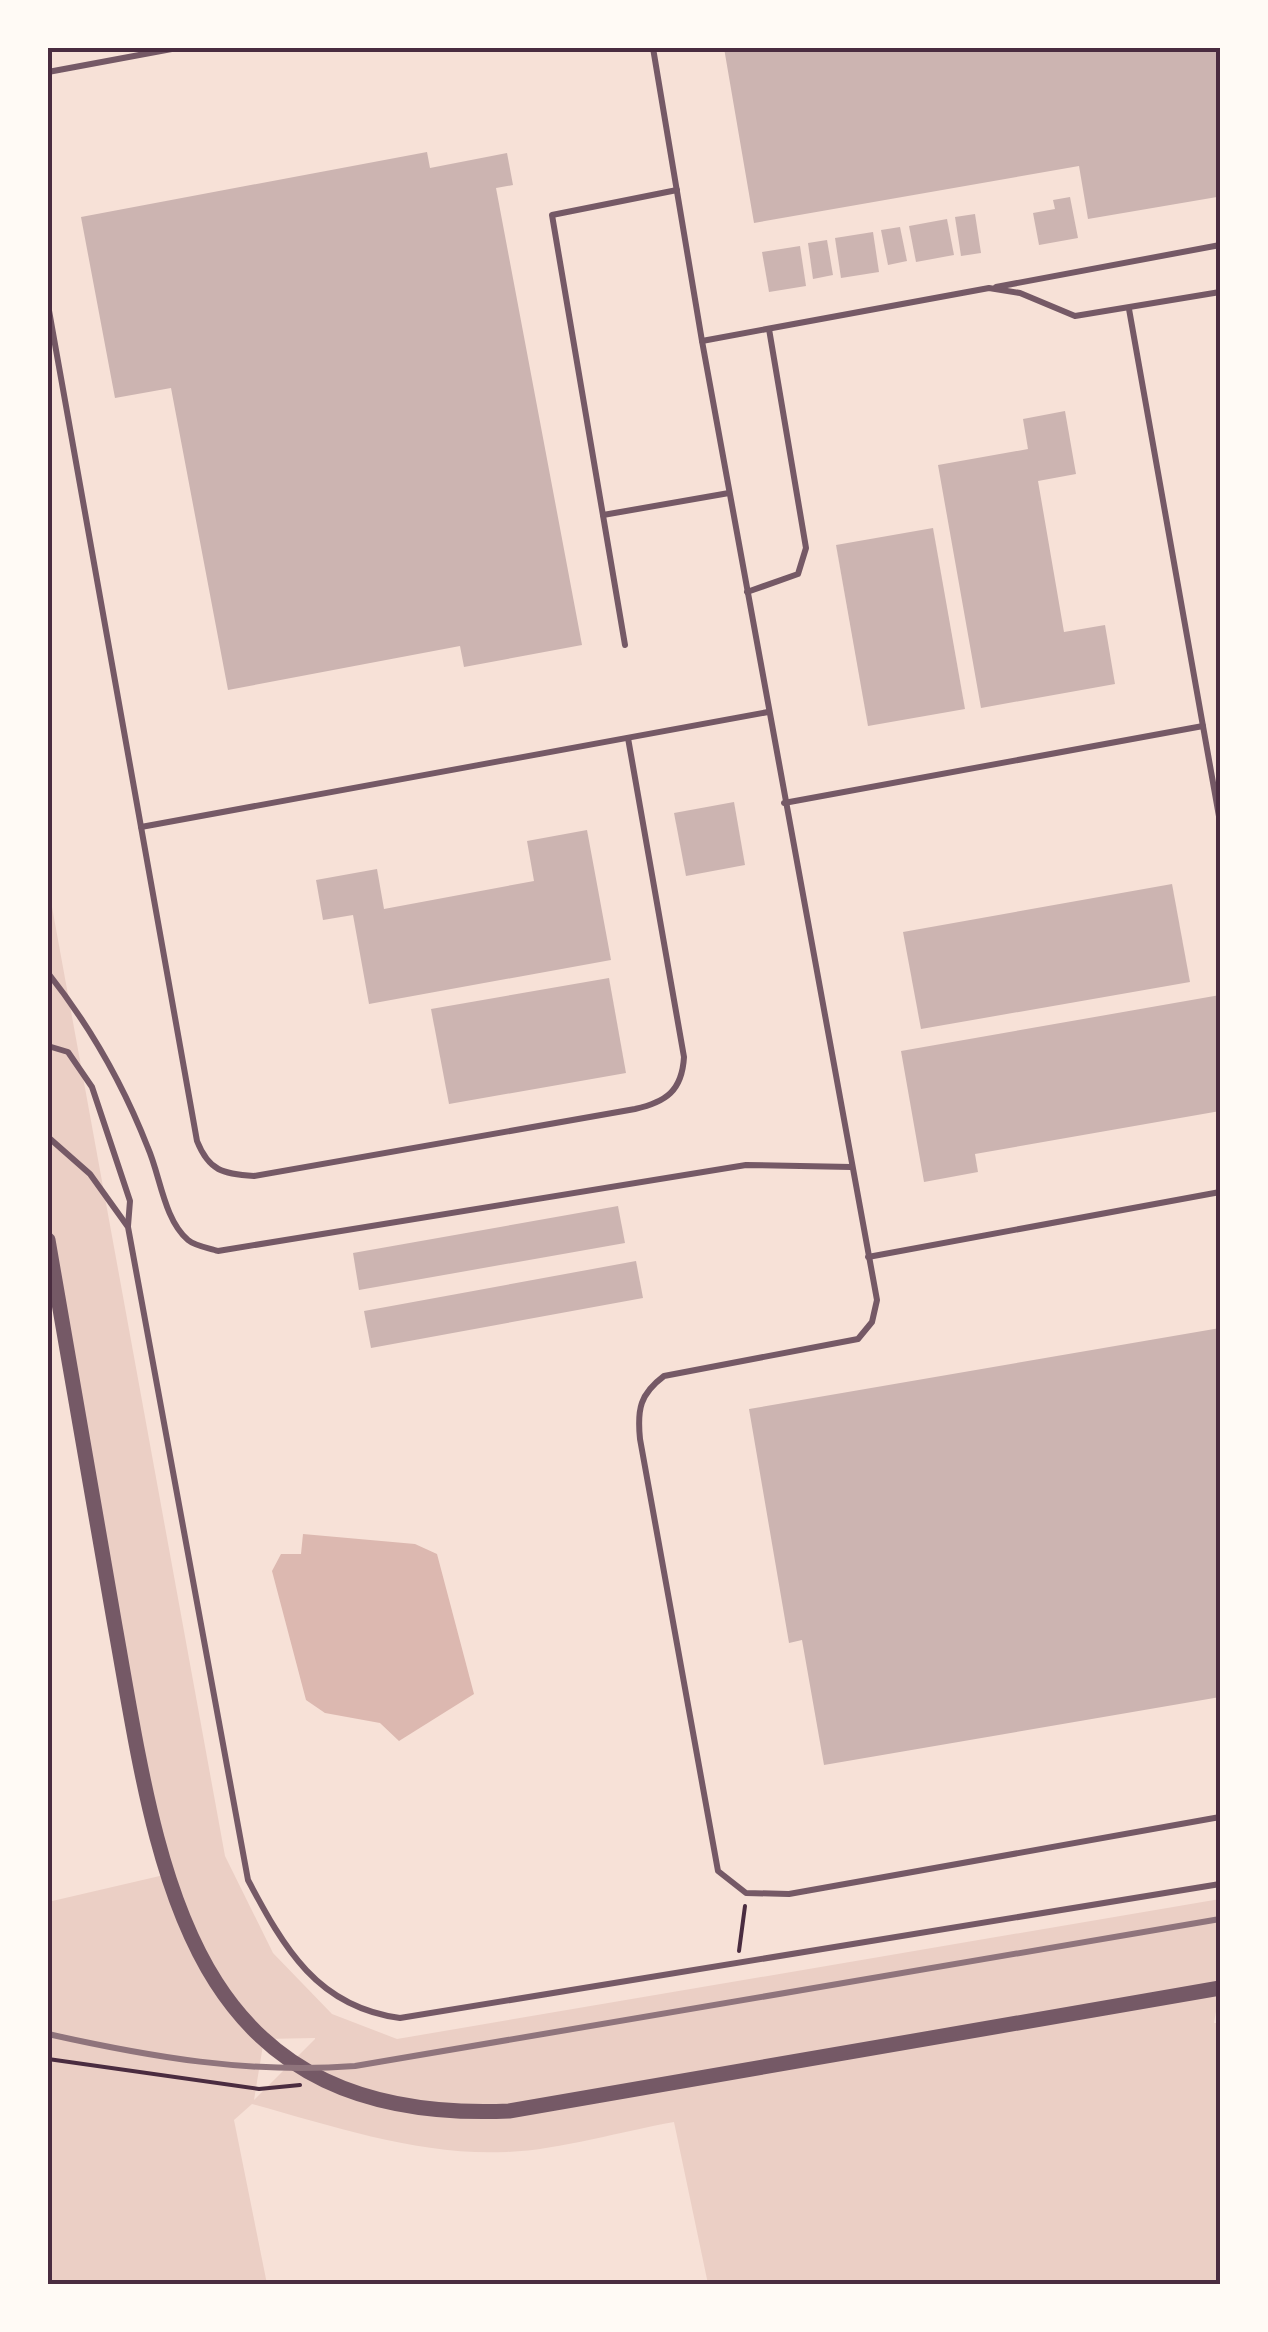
<svg xmlns="http://www.w3.org/2000/svg" width="1268" height="2332" viewBox="0 0 1268 2332" font-family="Merriweather,serif">
  <style>
    .green { fill: #ebcfc5; fill-rule: evenodd }
    .water { fill: #dcb8b0 }
    .building { fill: #ccb4b1 }
    .lines { fill: none; stroke-linecap: round; stroke-linejoin: round }
    .path { stroke: #4a2c40; stroke-width: 4 }
    .service { stroke: #755966; stroke-width: 6 }
    .tertiary { stroke: #755966; stroke-width: 15 }
    .rail { stroke: #8f747c; stroke-width: 6 }
    .neatline { fill: none; stroke: #4a2c40; stroke-width: 4 }
  </style>
  <rect width="100%" height="100%" fill="#f7e1d7"/>
  <path class="green" d="M48,885L225,1856L273,1953L332,2014L397,2039L1220,1899V1988L1214,2023H1220V2284H708L674,2122C622,2131 560,2150 507,2152C419,2156 336,2127 252,2104L234,2120L267,2284H48V1902L164,1875L48,1240ZM315,2038V2039L254,2100L264,2039Z"/>
  <path class="water" d="M303,1534L415,1544L437,1554L474,1694L399,1741L380,1723L325,1713L306,1700L272,1571L281,1554H301Z"/>
  <g class="building">
    <path d="M724,48H1220V206L1217,197L1088,219L1079,166L754,223Z"/>
    <path d="M427,152L430,168L507,153L513,185L496,188L582,645L464,667L460,646L228,690L171,388L115,398L81,217Z"/>
    <path d="M1070,197L1078,238L1039,245L1033,213L1055,209L1053,200Z"/>
    <path d="M975,214L981,253L961,256L955,217Z"/>
    <path d="M947,219L954,255L916,262L909,226Z"/>
    <path d="M900,227L907,261L888,265L881,230Z"/>
    <path d="M873,232L879,272L841,278L835,238Z"/>
    <path d="M827,240L833,275L813,279L808,243Z"/>
    <path d="M800,246L806,286L769,292L762,252Z"/>
    <path d="M1065,411L1076,474L1038,481L1064,632L1105,625L1115,684L981,708L938,465L1028,449L1023,419Z"/>
    <path d="M933,528L965,709L868,726L836,545Z"/>
    <path d="M734,802L745,865L686,876L674,813Z"/>
    <path d="M587,830L611,960L369,1004L353,915L323,920L316,880L377,869L384,909L534,881L527,841Z"/>
    <path d="M1172,884L1190,982L921,1029L903,932Z"/>
    <path d="M609,978L626,1073L449,1104L431,1009Z"/>
    <path d="M1220,995V1111L975,1154L978,1172L924,1182L901,1051Z"/>
    <path d="M618,1206L625,1243L359,1290L353,1253Z"/>
    <path d="M636,1261L643,1298L371,1348L364,1311Z"/>
    <path d="M1220,1328V1697L824,1765L802,1640L789,1643L749,1409Z"/>
  </g>
  <g class="lines">
    <g class="path">
      <path d="M739,1951L745,1906"/>
      <path d="M48,2059L259,2089L300,2085"/>
    </g>
    <g class="service">
      <path d="M653,48L702,341L989,288L1020,293L1075,316L1220,292"/>
      <path d="M48,72L177,48"/>
      <path d="M996,287L1220,245"/>
      <path d="M48,305L197,1141C209,1171 223,1174 254,1176L635,1109C666,1102 682,1091 684,1057L628,738"/>
      <path d="M1129,309L1220,822"/>
      <path d="M702,341L877,1300L872,1322L858,1339L664,1376C640,1394 637,1409 640,1439L718,1871L746,1893L789,1894L1220,1817"/>
      <path d="M603,515L729,493"/>
      <path d="M747,592L798,574L806,548L769,329"/>
      <path d="M625,645L552,215L677,190"/>
      <path d="M784,803L1203,726"/>
      <path d="M141,827L768,712"/>
      <path d="M48,973C90,1026 123,1084 148,1148C160,1175 164,1220 188,1240C195,1246 209,1248 218,1251L746,1165L851,1167"/>
      <path d="M48,1046L68,1052L92,1087L130,1201L128,1226"/>
      <path d="M48,1137L90,1174L128,1227L248,1880C284,1948 317,2007 400,2018L1220,1884"/>
      <path d="M868,1257L1220,1192"/>
    </g>
    <path class="tertiary" d="M48,1240C70,1369 92,1498 115,1626C160,1877 185,2125 509,2111L1220,1988"/>
    <path class="rail" d="M48,2034C151,2057 248,2074 355,2066L1220,1919"/>
  </g>
  <rect width="1268" height="2332" fill="none" stroke="#fffaf5" stroke-width="100"/>
  <rect x="50" y="50" width="1168" height="2232" class="neatline"/>
</svg>
